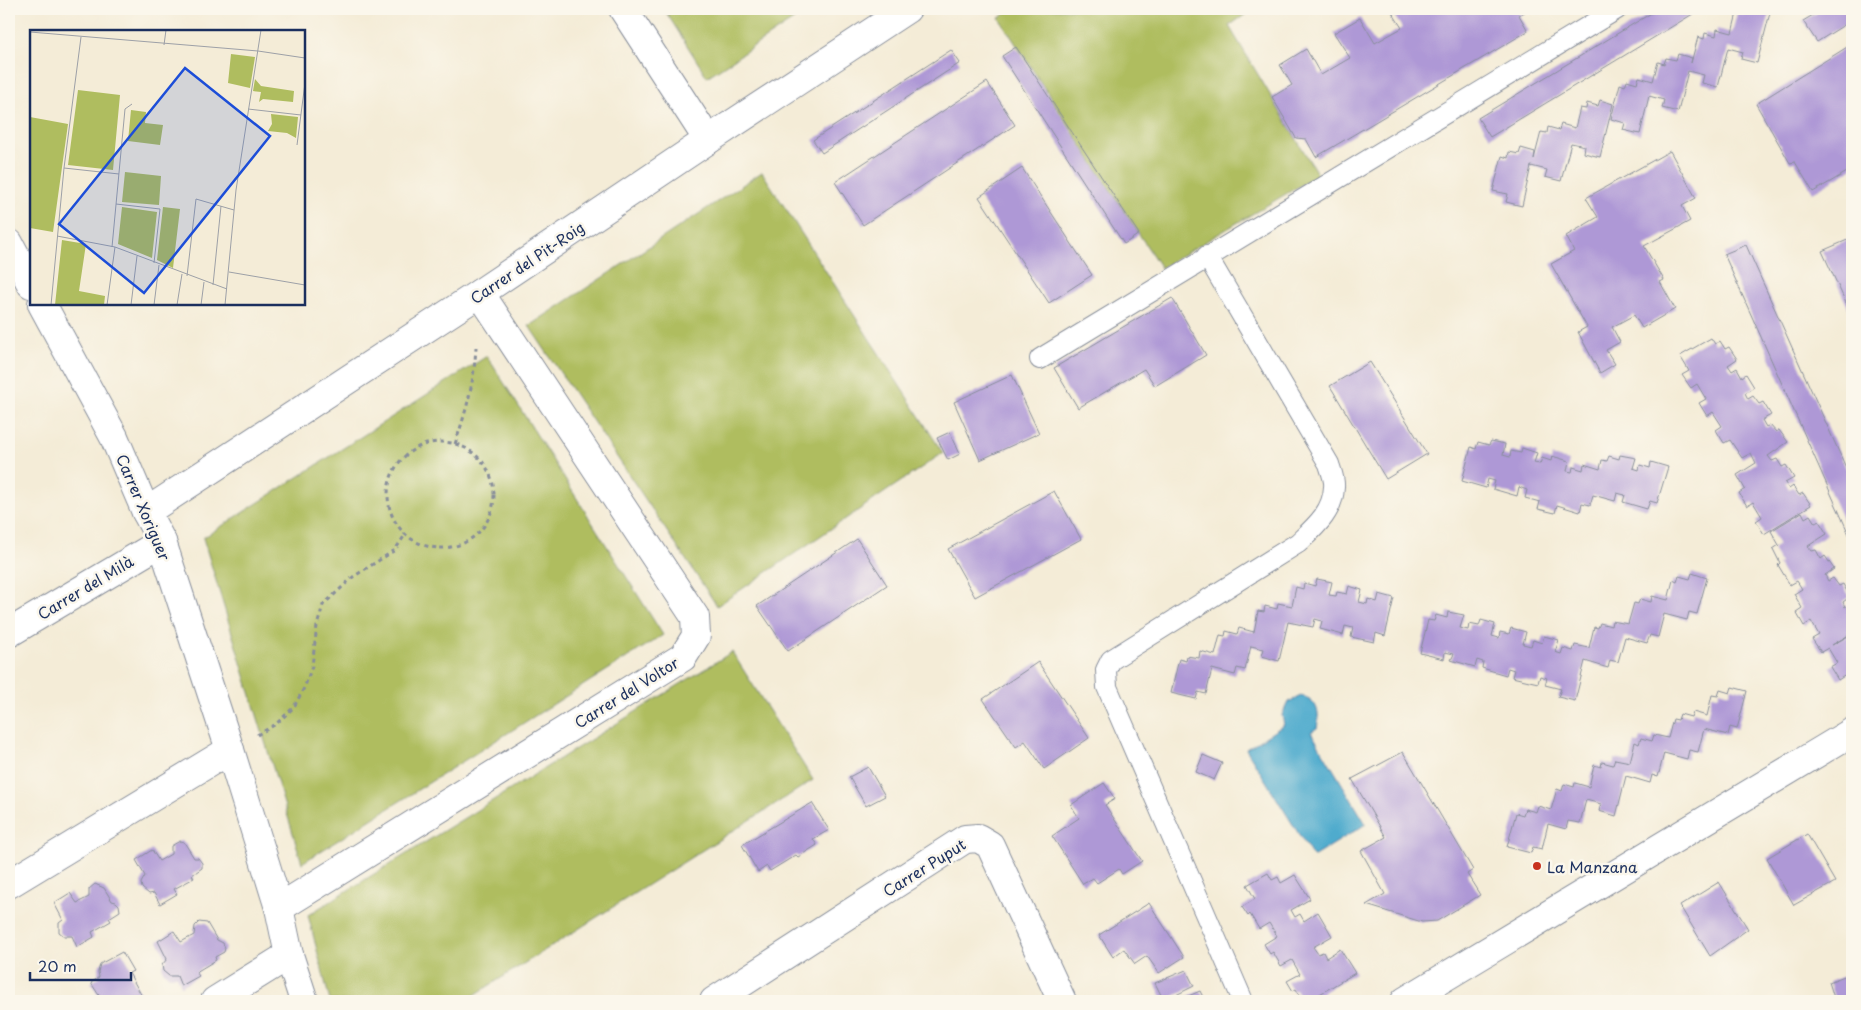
<svg xmlns="http://www.w3.org/2000/svg" width="1861" height="1010" viewBox="0 0 1861 1010" font-family="'Playpen Sans',sans-serif">
  <style>
    .green { fill: #afbd5f; stroke: #65765e }
    .water { fill: #4fabcd; stroke: #356d96 }
    .building { fill: #ae98d6 }
    .lines { fill: none; stroke-linecap: round; stroke-linejoin: round }
    .lane-casing { stroke: #888e9a; stroke-width: 22 }
    .street-casing { stroke: #888e9a; stroke-width: 30 }
    .path { stroke: #888e9a; stroke-width: 3; stroke-dasharray: 4 4; stroke-linecap: butt }
    .lane { stroke: #fff; stroke-width: 20 }
    .street { stroke: #fff; stroke-width: 28 }
    .poi-dot { fill: #c8321e; stroke: #fbf7ec; stroke-width: 2 }
    .labels { text-anchor: middle; dominant-baseline: central; stroke-width: 5; stroke-linejoin: round; paint-order: stroke }
    .street-label { font-size: 15px; fill: #1b2f5e; stroke: #fbf7ec }
    .poi-label { font-size: 15px; fill: #1b2f5e; stroke: #fbf7ec; text-anchor: start }
    .inset-road { fill: none; stroke: #9da0a7; stroke-width: 1 }
    .view { fill: #1d4ed8; fill-opacity: 0.15; stroke: #1d4ed8; stroke-width: 2.5 }
    .inset-edge { fill: none; stroke: #1b2f5e; stroke-width: 2.5 }
  </style>
  <rect width="100%" height="100%" fill="#fbf7ec"/>
  <filter id="ink" filterUnits="userSpaceOnUse"><feTurbulence type="fractalNoise" baseFrequency=".02" numOctaves="2"/><feDisplacementMap in="SourceGraphic" scale="10" xChannelSelector="R" yChannelSelector="G"/><feConvolveMatrix kernelMatrix="1 2 1 2 8 2 1 2 1" color-interpolation-filters="sRGB"/></filter>
  <filter id="wash" filterUnits="userSpaceOnUse"><feTurbulence type="fractalNoise" baseFrequency=".0096" numOctaves="4" result="noise"/><feDisplacementMap in="SourceGraphic" scale="20" xChannelSelector="R" yChannelSelector="G"/><feGaussianBlur stdDeviation="1.12" result="paint"/><feColorMatrix in="noise" values="0 0 0 0 0 0 0 0 0 0 0 0 0 0 0 0 0 1.4 0 .05"/><feComposite in="paint" operator="in"/></filter>
  <g filter="url(#wash)">
    <rect width="100%" height="100%" fill="#f4ecd7"/>
    <g class="green">
      <path d="M664,9H810L707,77Z"/>
      <path d="M1013,9H1253L1229,26L1318,175L1161,268L999,18Z"/>
      <path d="M762,172L943,453L717,606L529,326Z"/>
      <path d="M487,356L663,635L302,863L203,538Z"/>
      <path d="M732,652L813,780L465,1001H330L308,915Z"/>
    </g>
    <path class="water" d="M1301,696C1318,699 1320,714 1317,728L1311,732L1366,824L1313,857L1246,749L1284,725L1282,715L1288,702Z"/>
    <g id="blocks">
      <g class="building">
        <path d="M1390,9H1530L1519,15L1528,31L1316,157L1306,139L1296,138L1272,97L1292,85L1280,65L1306,49L1321,75L1350,58L1334,33L1360,18L1375,43L1402,28Z"/>
        <path d="M1658,9H1701L1490,137L1478,118Z"/>
        <path d="M1745,9L1755,12L1756,9H1771L1757,63L1741,59L1743,52L1728,48L1718,87L1702,83L1704,75L1688,71L1678,112L1662,108L1664,100L1649,96L1640,134L1623,130L1625,123L1611,119L1620,84L1625,86L1627,80L1637,83L1639,77L1653,81L1658,62L1664,64L1666,58L1676,60L1678,54L1692,58L1691,63L1698,37L1704,39L1705,33L1716,36L1717,29L1732,33L1737,13L1743,15Z"/>
        <path d="M1823,9H1852V20L1817,42L1803,21Z"/>
        <path d="M1852,44V169L1813,192L1795,162L1790,163L1756,104Z"/>
        <path d="M1016,47L1139,234L1124,244L1002,56Z"/>
        <path d="M951,50L960,63L822,153L813,140Z"/>
        <path d="M987,82L1015,125L863,225L835,182Z"/>
        <path d="M1600,100L1613,104L1600,157L1584,153L1585,146L1571,143L1561,181L1545,177L1547,170L1531,166L1522,206L1506,202L1508,194L1493,191L1502,156L1508,158L1509,152L1519,154L1521,148L1535,152L1534,159L1541,132L1547,133L1548,127L1559,130L1561,124L1575,128L1580,108L1586,109L1587,103L1598,106Z"/>
        <path d="M1670,151L1696,198L1682,206L1690,221L1644,246L1664,280L1660,282L1675,309L1642,328L1634,315L1612,327L1620,342L1606,350L1615,364L1600,373L1578,332L1587,327L1551,264L1574,251L1566,236L1598,217L1586,198Z"/>
        <path d="M1022,168L1092,275L1049,303L979,197Z"/>
        <path d="M1852,238V316L1822,251Z"/>
        <path d="M1746,245L1852,481V541L1724,254Z"/>
        <path d="M1172,298L1206,355L1155,386L1144,369L1078,408L1054,368Z"/>
        <path d="M1711,338L1715,344L1720,341L1725,349L1729,347L1737,359L1728,365L1732,371L1737,368L1742,377L1746,374L1754,387L1745,393L1748,399L1753,396L1759,404L1763,402L1771,415L1762,420L1766,427L1770,425L1776,432L1779,430L1788,442L1768,456L1772,461L1777,459L1782,467L1786,465L1794,478L1785,483L1789,489L1793,486L1799,495L1803,493L1811,505L1764,534L1756,521L1762,517L1753,502L1747,506L1739,493L1745,489L1737,475L1756,463L1751,453L1742,458L1730,440L1724,443L1716,430L1722,426L1713,412L1707,416L1699,403L1706,399L1697,384L1691,388L1682,375L1689,371L1680,356Z"/>
        <path d="M1370,362L1427,454L1386,479L1330,386Z"/>
        <path d="M1012,375L1039,433L980,460L954,402Z"/>
        <path d="M950,432L960,454L948,460L937,438Z"/>
        <path d="M1491,441L1505,444L1503,455L1510,457L1511,451L1521,453L1522,448L1537,453L1534,463L1540,464L1542,458L1551,461L1552,456L1569,461L1567,471L1572,472L1573,467L1583,470L1584,464L1600,469L1602,460L1607,461L1609,456L1619,459L1620,455L1636,458L1633,468L1639,470L1640,465L1650,468L1651,462L1668,467L1657,503L1650,501L1647,509L1623,502L1625,495L1617,493L1615,501L1593,495L1590,505L1582,503L1580,512L1557,505L1555,513L1538,509L1540,502L1525,498L1527,490L1519,487L1517,496L1493,489L1495,481L1488,479L1486,488L1462,481L1471,447L1476,449L1478,442L1489,445Z"/>
        <path d="M1054,491L1081,539L975,597L948,549Z"/>
        <path d="M1802,512L1805,518L1810,515L1815,523L1819,521L1827,534L1808,546L1812,551L1816,550L1821,559L1825,556L1834,569L1825,575L1828,581L1833,578L1839,586L1843,584L1850,597L1843,602L1845,607L1850,604L1852,608V633L1832,645L1852,634V671L1838,680L1830,667L1837,663L1828,648L1821,652L1812,639L1819,635L1811,621L1804,626L1796,612L1802,608L1794,594L1802,589L1797,581L1790,585L1778,565L1780,563L1773,549L1779,545L1771,531Z"/>
        <path d="M857,539L887,585L788,651L757,606Z"/>
        <path d="M1692,573L1707,578L1697,614L1689,612L1687,620L1664,614L1658,637L1650,635L1647,643L1625,637L1618,662L1610,660L1608,668L1585,661L1575,701L1558,697L1561,689L1545,685L1547,678L1540,676L1538,683L1512,677L1514,670L1508,668L1506,675L1482,668L1483,662L1477,660L1475,667L1451,660L1454,654L1445,652L1444,659L1420,653L1428,620L1434,621L1436,615L1447,618L1448,612L1464,615L1460,628L1468,630L1469,624L1479,626L1481,620L1495,624L1492,636L1499,638L1500,632L1509,634L1511,628L1526,632L1523,644L1531,646L1533,640L1542,643L1544,636L1559,640L1555,652L1561,654L1563,648L1573,651L1575,645L1589,648L1594,627L1598,628L1600,623L1611,626L1612,621L1628,624L1634,603L1638,604L1640,599L1651,602L1652,596L1668,600L1673,580L1677,582L1679,576L1690,579Z"/>
        <path d="M1317,579L1332,582L1329,595L1336,596L1337,592L1347,594L1349,586L1362,590L1359,602L1367,604L1368,599L1377,602L1379,594L1394,598L1385,636L1376,633L1374,642L1351,637L1353,628L1345,626L1343,635L1320,629L1322,621L1315,619L1313,627L1288,622L1279,661L1262,656L1264,649L1251,646L1245,670L1237,668L1235,675L1212,669L1206,694L1198,692L1196,699L1171,693L1179,659L1186,661L1187,656L1199,658L1200,651L1215,655L1220,635L1225,636L1226,631L1237,634L1239,628L1254,632L1258,611L1264,612L1265,606L1277,609L1278,603L1292,606L1296,587L1303,589L1304,583L1315,586Z"/>
        <path d="M1038,662L1089,738L1044,769L1025,741L1016,747L983,699Z"/>
        <path d="M1732,687L1747,691L1737,729L1730,727L1728,735L1704,729L1698,752L1689,750L1687,759L1664,753L1658,777L1652,775L1650,783L1626,776L1616,816L1599,811L1601,804L1586,800L1580,823L1568,821L1566,829L1548,824L1542,849L1533,847L1531,853L1507,847L1516,813L1523,815L1525,809L1536,812L1538,806L1551,810L1557,789L1562,791L1564,784L1574,787L1575,783L1589,787L1594,765L1601,767L1602,762L1613,765L1615,759L1630,762L1635,742L1639,744L1641,738L1652,741L1654,735L1668,738L1673,719L1678,720L1680,714L1691,717L1693,712L1707,716L1712,695L1718,696L1720,690L1730,693Z"/>
        <path d="M1403,752L1473,870L1467,874L1480,895L1437,921L1422,922L1366,905L1385,894L1361,851L1386,837L1352,779Z"/>
        <path d="M1203,755L1222,763L1214,780L1196,772Z"/>
        <path d="M868,767L885,796L866,806L849,777Z"/>
        <path d="M1104,783L1115,799L1105,805L1142,861L1122,874L1119,869L1097,883L1093,878L1083,884L1052,836L1079,818L1071,805Z"/>
        <path d="M812,803L829,830L813,839L817,845L798,857L796,855L770,871L767,866L758,872L742,845Z"/>
        <path d="M1807,834L1835,882L1794,905L1767,858Z"/>
        <path d="M180,841L184,842L194,858H198L202,863V868L192,875L194,878L174,889L177,894L160,904L154,893L149,894L142,888L141,883L145,876L136,860L152,850L159,861L171,854V846Z"/>
        <path d="M1268,873L1272,880L1278,877L1281,883L1295,875L1310,899L1291,910L1295,917L1300,914L1304,921L1318,912L1332,936L1313,947L1318,954L1323,952L1326,958L1340,949L1355,973L1308,1001H1303L1296,989L1293,991L1287,981L1300,974L1292,960L1281,966L1273,952L1270,954L1264,944L1277,936L1269,923L1259,929L1250,914L1248,916L1242,907L1255,899L1247,885Z"/>
        <path d="M1719,882L1748,929L1710,956L1680,906Z"/>
        <path d="M95,884L104,888L112,901L116,902L119,905L120,911L109,918L111,921L92,932L94,937L77,947L72,936H64L59,932V923L63,920L54,903L70,893L77,903L89,897V889Z"/>
        <path d="M1149,903L1184,957L1159,973L1147,956L1135,964L1124,949L1113,957L1099,935Z"/>
        <path d="M199,922L207,923L217,940L223,943L225,948L224,952L215,957L216,960L196,972L199,976L181,986L177,976H169L163,971L162,965L167,959L158,941L174,931L181,942L194,935L195,926Z"/>
        <path d="M122,952L133,971L129,973L143,998L137,1001H99L102,1000L91,983L99,977L98,972L100,964Z"/>
        <path d="M1186,970L1194,986L1164,1001L1155,983Z"/>
        <path d="M1852,973V1001H1835L1829,982Z"/>
        <path d="M1200,991L1205,1001H1177Z"/>
      </g>
    </g>
  </g>
  <g filter="url(#ink)">
    <use href="#blocks" fill-opacity="0" stroke="#888e9a" stroke-width="1"/>
    <g class="lines">
      <g class="lane-casing">
        <g id="lane">
          <path d="M1207,256L1329,464C1331,471 1335,480 1334,487C1333,512 1315,527 1298,543L1111,660L1106,670L1107,687L1243,1001"/>
          <path d="M1040,359L1617,9"/>
        </g>
      </g>
      <g class="street-casing">
        <g id="street">
          <path d="M623,9L708,140"/>
          <path d="M9,243L31,284"/>
          <path d="M42,304L114,437L146,512L162,542L230,750L279,908L289,955L304,1001"/>
          <path d="M146,512L480,293L708,140L907,9"/>
          <path d="M9,633L162,542"/>
          <path d="M9,884L230,750"/>
          <path d="M279,908L683,657L696,636L695,617L480,293"/>
          <path d="M215,1001L289,955"/>
          <path d="M714,1001L965,839L978,838L990,845L1062,1001"/>
          <path d="M1405,1001L1852,732"/>
        </g>
      </g>
      <g class="path">
        <circle cx="441" cy="495" r="53"/>
        <path d="M455,444C467,409 474,383 476,347"/>
        <path d="M257,735L276,724L294,707L305,686L312,666L317,626L323,605L353,577L395,550L405,535"/>
      </g>
      <use href="#lane" class="lane"/>
      <use href="#street" class="street"/>
    </g>
  </g>
  <circle class="poi-dot" cx="1537" cy="866" r="5"/>
  <g class="labels">
    <g class="street-label">
      <text transform="translate(527 262) rotate(-34)">Carrer del Pit-Roig</text>
      <text transform="translate(144 507) rotate(67)">Carrer Xoriguer</text>
      <text transform="translate(85 587) rotate(-31)">Carrer del Milà</text>
      <text transform="translate(626 692) rotate(-32)">Carrer del Voltor</text>
      <text transform="translate(924 867) rotate(-32)">Carrer Puput</text>
    </g>
    <g class="poi-label">
      <text x="1547" y="866">La Manzana</text>
    </g>
  </g>
  <g transform="translate(30 30)">
    <rect width="275" height="275" fill="#f4ecd7"/>
    <path d="M201,24L225,27L220,58L198,53ZM225,49L231,56L264,61L263,72L233,69L229,72L231,62L223,61ZM48,60L90,65L83,140L38,135ZM101,80L116,82L115,93L133,95L130,115L98,111ZM241,84L268,87L266,108L257,103L238,101L242,94ZM0,87L38,94L23,202L0,198ZM95,142L131,146L129,175L92,172ZM92,177L127,182L122,228L88,214ZM133,177L150,179L143,238L127,230ZM32,210L56,214L49,261L75,266L74,275H25Z" fill="#afbd5f"/>
    <path class="inset-road" d="M0,2L228,21L275,28M134,15L136,0M218,79L271,85M267,115L275,53M34,138L89,144M86,174L130,179L124,233M27,206L85,217L197,259M82,217L95,79L102,74M199,242L275,255M157,246L166,169L204,180M183,255L191,176M21,275L34,138L51,7M77,275L85,217M101,275L107,226M124,275L129,235M147,275L152,244M171,275L174,252M195,275L206,160L231,0"/>
    <path class="view" d="M155,38L240,106L114,263L29,194Z"/>
    <rect width="275" height="275" class="inset-edge"/>
  </g>
  <rect width="1861" height="1010" fill="none" stroke="#fbf7ec" stroke-width="30"/>
  <path d="M30 972v8h101v-8" fill="none" stroke="#1b2f5e" stroke-width="2.5"/>
  <text x="38" y="972" font-size="15" fill="#1b2f5e" stroke="#fbf7ec" stroke-width="4" paint-order="stroke">20 m</text>
</svg>
